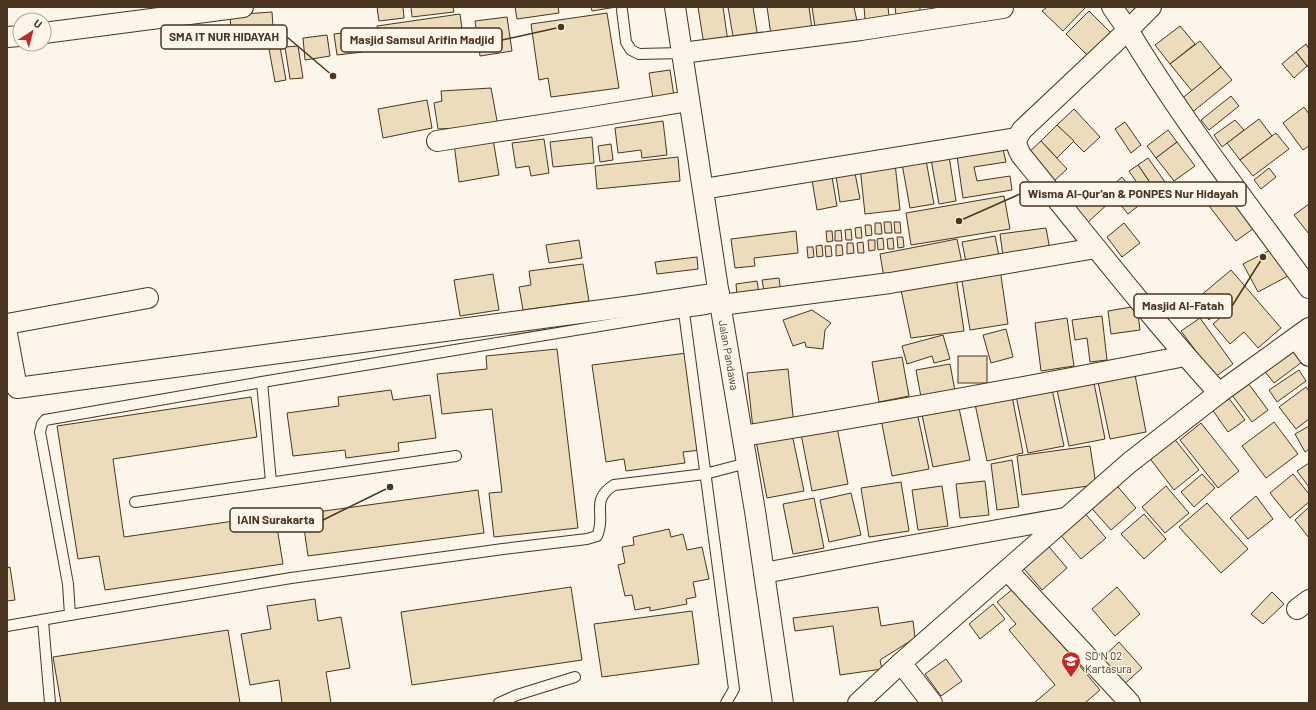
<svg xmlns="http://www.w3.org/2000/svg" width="1316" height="710" viewBox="0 0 1316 710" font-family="Barlow,sans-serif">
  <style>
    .building { fill: #ecdcbc; stroke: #4a3520 }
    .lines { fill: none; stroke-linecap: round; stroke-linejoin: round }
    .lane-casing { stroke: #4a3520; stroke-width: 12 }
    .street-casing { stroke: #4a3520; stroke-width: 22 }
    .lane { stroke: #fbf6e9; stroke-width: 10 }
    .street { stroke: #fbf6e9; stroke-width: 20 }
    .labels { text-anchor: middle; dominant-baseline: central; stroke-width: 3; stroke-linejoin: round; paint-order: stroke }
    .street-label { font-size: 11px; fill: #4a3520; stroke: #fbf6e9 }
    .poi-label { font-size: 11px; fill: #4a3520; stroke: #fbf6e9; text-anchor: start }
    .leader { fill: none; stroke: #4a3520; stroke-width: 1.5 }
    .callout-dot { fill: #4a3520; stroke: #fbf6e9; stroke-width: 1.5 }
    .callout { fill: #fbf6e9; stroke: #4a3520; stroke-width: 1.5 }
    .callout-label { font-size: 12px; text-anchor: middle; font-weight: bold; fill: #4a3520 }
  </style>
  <rect width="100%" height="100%" fill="#fbf6e9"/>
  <g class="building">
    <path d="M377,7H403L404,18L379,21Z"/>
    <path d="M411,7H453L454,12L412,17Z"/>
    <path d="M515,7H558L559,13L517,19Z"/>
    <path d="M591,7H616L592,11Z"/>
    <path d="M698,7H723L728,42L704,45Z"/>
    <path d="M728,7H753L758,38L734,42Z"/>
    <path d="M767,7H809L812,29L771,35Z"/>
    <path d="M812,7H854L857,21L815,27Z"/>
    <path d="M864,7H888L889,16L865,19Z"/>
    <path d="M895,7H920V11L896,15Z"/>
    <path d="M1047,7H1086L1063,31L1042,11Z"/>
    <path d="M1122,7H1140L1131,16Z"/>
    <path d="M1089,11L1113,35L1090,58L1066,34Z"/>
    <path d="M272,12L273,27L231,30L230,15Z"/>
    <path d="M607,13L619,88L551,97L548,78L539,80L531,24Z"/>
    <path d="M460,14L463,37L380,49L377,26Z"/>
    <path d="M507,17L512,51L480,56L475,21Z"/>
    <path d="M1180,26L1195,44L1170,64L1155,45Z"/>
    <path d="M359,31L363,52L337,55L334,34Z"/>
    <path d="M327,35L330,56L305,60L303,38Z"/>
    <path d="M1200,41L1221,67L1192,91L1170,64Z"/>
    <path d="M1306,44L1309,49V68L1296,52Z"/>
    <path d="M298,46L303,78L290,79L285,47Z"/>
    <path d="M280,47L286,80L275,82L269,49Z"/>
    <path d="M1296,52L1307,66L1294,78L1282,64Z"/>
    <path d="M1221,67L1232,80L1190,114L1180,100Z"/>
    <path d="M670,70L674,96L653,99L649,73Z"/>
    <path d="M491,88L498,126L438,129L434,103L442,101L441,91Z"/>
    <path d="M1231,96L1239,106L1209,130L1201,120Z"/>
    <path d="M427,100L432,128L383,138L378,109Z"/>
    <path d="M1304,107L1309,114V146L1303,150L1283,123Z"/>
    <path d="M1074,109L1100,137L1084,152L1057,125Z"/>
    <path d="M1259,119L1272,136L1240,160L1227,143Z"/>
    <path d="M1235,120L1244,130L1222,147L1214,135Z"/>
    <path d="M663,121L667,155L642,158L641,150L618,153L615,128Z"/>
    <path d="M1125,122L1141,145L1131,153L1115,129Z"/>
    <path d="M1057,125L1074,141L1057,158L1041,141Z"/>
    <path d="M1168,130L1177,142L1156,158L1147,146Z"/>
    <path d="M1276,133L1289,149L1253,176L1240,160Z"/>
    <path d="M592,137L594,163L553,167L550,142Z"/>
    <path d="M493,139L499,175L459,182L454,144Z"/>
    <path d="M544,139L549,173L531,176L529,166L516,168L512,143Z"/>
    <path d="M1041,141L1067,169L1053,182L1027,154Z"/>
    <path d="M1177,142L1195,166L1174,181L1156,158Z"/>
    <path d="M611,144L613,160L600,162L598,146Z"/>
    <path d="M1003,149L1006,162L974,167L977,181L1010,176L1012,190L963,198L957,156Z"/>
    <path d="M949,156L956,201L939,204L931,159Z"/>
    <path d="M678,157L680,181L597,189L595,166Z"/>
    <path d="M1148,158L1170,189L1160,197L1138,165Z"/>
    <path d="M926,160L934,204L910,208L902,164Z"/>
    <path d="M895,163L900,210L865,214L860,167Z"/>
    <path d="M1138,165L1155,190L1146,196L1129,171Z"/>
    <path d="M1269,168L1276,177L1261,189L1254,180Z"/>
    <path d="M855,173L860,199L840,202L836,176Z"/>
    <path d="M832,177L837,206L817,210L812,180Z"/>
    <path d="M1122,177L1142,203L1128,214L1108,189Z"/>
    <path d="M1094,183L1111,201L1087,223L1070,204Z"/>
    <path d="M1226,186L1257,226L1236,241L1206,202Z"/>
    <path d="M1004,196L1010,229L911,245L906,213Z"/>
    <path d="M1309,204V234L1294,215Z"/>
    <path d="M884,222H891L892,233H885Z"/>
    <path d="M894,222H900L901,233H895Z"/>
    <path d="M875,223H881L882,234H875Z"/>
    <path d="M1124,223L1140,243L1122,257L1107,237Z"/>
    <path d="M865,225H871L872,235L866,236Z"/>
    <path d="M861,227L862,238H856L855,228Z"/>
    <path d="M1046,228L1050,250L1003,256L1000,234Z"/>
    <path d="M851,229L852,240H846L845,230Z"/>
    <path d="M841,230L842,241H835V231Z"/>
    <path d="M796,231L798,253L754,258L755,266L735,268L731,239Z"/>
    <path d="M826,231H832L833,241L827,242Z"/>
    <path d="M995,236L999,256L966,262L962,242Z"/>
    <path d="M897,237H903L904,247L898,248Z"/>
    <path d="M883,238L884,249L878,250L877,239Z"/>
    <path d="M893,238L894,249H888L887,239Z"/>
    <path d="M957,239L962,263L884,278L880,254Z"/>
    <path d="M579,240L582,258L549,263L546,245Z"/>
    <path d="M868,240H875V250L869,251Z"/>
    <path d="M863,242L864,253H858L857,243Z"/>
    <path d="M847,243H853L854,253L847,254Z"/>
    <path d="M822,245L823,256L817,257L816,246Z"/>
    <path d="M836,245H842L843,255L836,256Z"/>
    <path d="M825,246H831L832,256L826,257Z"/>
    <path d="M807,247H813L814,257L808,258Z"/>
    <path d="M1274,248L1288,276L1258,292L1243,264Z"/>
    <path d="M697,257L698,269L657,274L655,262Z"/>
    <path d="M583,264L589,301L523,310L519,287L531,285L529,271Z"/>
    <path d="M1000,269L1008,324L970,330L961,275Z"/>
    <path d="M1231,270L1281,328L1258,348L1244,332L1230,344L1213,324L1232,308L1228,303L1209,320L1193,302Z"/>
    <path d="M493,274L499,310L460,316L454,280Z"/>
    <path d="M956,277L964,331L911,338L900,285Z"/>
    <path d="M779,278L781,293L765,296L762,280Z"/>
    <path d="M757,281L759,293L737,296L736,284Z"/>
    <path d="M1137,306L1140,330L1111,334L1108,311Z"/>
    <path d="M812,310L831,323L825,330L823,349L806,347L805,342L793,346L783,320Z"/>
    <path d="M1102,316L1107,360L1090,362L1087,338L1075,340L1072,320Z"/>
    <path d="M1067,318L1074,366L1041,371L1035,323Z"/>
    <path d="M1200,318L1233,364L1215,377L1181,331Z"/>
    <path d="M1006,329L1013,357L991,363L983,335Z"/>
    <path d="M943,335L950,359L934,363L932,356L907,364L902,346Z"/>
    <path d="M1290,347L1302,362L1274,383L1262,368Z"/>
    <path d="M557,349L578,528L494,537L489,493L502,492L492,409L442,414L437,374L487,369L486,356Z"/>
    <path d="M687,353L701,450L683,452L685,463L626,471L624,459L606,462L592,365Z"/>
    <rect x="958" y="356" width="29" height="27"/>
    <path d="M902,357L909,396L879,402L872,362Z"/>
    <path d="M950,364L955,391L921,397L916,370Z"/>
    <path d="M788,369L794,425L753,429L747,373Z"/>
    <path d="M1299,370L1306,381L1277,402L1269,390Z"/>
    <path d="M1135,375L1146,432L1110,439L1098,382Z"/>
    <path d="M1245,379L1268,410L1252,422L1229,391Z"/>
    <path d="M1094,383L1105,439L1069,446L1057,390Z"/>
    <path d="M1306,387L1309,391V419L1296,429L1279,407Z"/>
    <path d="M1052,389L1064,446L1028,453L1016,396Z"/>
    <path d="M391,390L393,400L430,395L436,438L398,443L399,451L346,458L345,450L293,456L287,413L339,406L338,397Z"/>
    <path d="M1225,393L1245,420L1228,432L1209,405Z"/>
    <path d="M1012,396L1023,453L987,461L975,404Z"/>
    <path d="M251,397L257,437L113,459L124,537L275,515L283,564L105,590L99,556L78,559L57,426Z"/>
    <path d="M958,403L970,460L933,467L921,410Z"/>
    <path d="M917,412L929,469L892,476L881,419Z"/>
    <path d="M1274,422L1298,454L1266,478L1242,446Z"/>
    <path d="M1201,423L1239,471L1218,488L1180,440Z"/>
    <path d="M1309,426V449L1305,452L1295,434Z"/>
    <path d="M837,427L848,484L812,491L801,434Z"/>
    <path d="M792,434L804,491L767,498L756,441Z"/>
    <path d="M1173,437L1199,470L1174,490L1148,456Z"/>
    <path d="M1090,446L1096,485L1022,495L1017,456Z"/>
    <path d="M1012,460L1019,507L997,510L991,464Z"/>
    <path d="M1309,463V487L1297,471Z"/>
    <path d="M1202,474L1215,488L1194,507L1181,492Z"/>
    <path d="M1293,474L1309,494V502L1290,518L1270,493Z"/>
    <path d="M985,481L989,515L960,518L956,484Z"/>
    <path d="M1113,481L1136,508L1111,530L1087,503Z"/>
    <path d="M901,482L909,531L869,537L861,488Z"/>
    <path d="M942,486L948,526L918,530L912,490Z"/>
    <path d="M1166,486L1189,513L1165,533L1142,507Z"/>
    <path d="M478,490L484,533L308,556L302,514Z"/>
    <path d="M851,493L861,535L829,542L820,500Z"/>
    <path d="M1256,496L1273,519L1248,539L1230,518Z"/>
    <path d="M814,498L824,548L793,554L783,504Z"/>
    <path d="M1207,503L1248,549L1221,573L1179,527Z"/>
    <path d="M1309,507V538L1295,520Z"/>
    <path d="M1083,511L1106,538L1081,559L1058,532Z"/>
    <path d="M1144,514L1166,539L1144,559L1121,534Z"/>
    <path d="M669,529L671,537L683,534L687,550L702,547L709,579L693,582L696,597L686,599L687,604L650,611V607L635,610L632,595L625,596L618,565L625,563L622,547L634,545L633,537Z"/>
    <path d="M1044,541L1067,568L1042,590L1019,563Z"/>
    <path d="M10,567L15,600L7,601V568Z"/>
    <path d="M571,587L582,660L412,685L401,612Z"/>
    <path d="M1117,587L1140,614L1115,636L1092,609Z"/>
    <path d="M1014,588L1100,690L1085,703H1034L1055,685L1009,630L1016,624L997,602Z"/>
    <path d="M1272,592L1284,604L1263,624L1251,614Z"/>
    <path d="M315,599L318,621L341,617L350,668L326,672L331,703H282L279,680L250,685L241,634L271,629L267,606Z"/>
    <path d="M993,604L1005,619L980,639L969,624Z"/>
    <path d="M878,607L881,626L913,621L915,638L880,660L882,669L840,675L833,626L795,631L793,618Z"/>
    <path d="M692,611L699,664L602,677L594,624Z"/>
    <path d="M228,630L240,703H61L53,657Z"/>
    <path d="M1119,642L1142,668L1120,688L1097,663Z"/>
    <path d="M946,659L962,681L941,696L925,674Z"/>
  </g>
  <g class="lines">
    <g class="lane-casing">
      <g id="lane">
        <path d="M622,10L626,42L631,50L639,54L682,53"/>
        <path d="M684,312L706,309L721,305"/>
        <path d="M262,382L271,482"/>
        <path d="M135,502L456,456"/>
        <path d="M70,615L291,578L503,549L587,539L597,536C607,514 589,501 614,485L705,474L747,463"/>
        <path d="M43,621L50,703"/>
        <path d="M7,626L70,615L68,584L40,432L42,424L45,420L262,382L684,312L734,689L726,703"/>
        <path d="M499,703L517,695L575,677"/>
      </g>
    </g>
    <g class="street-casing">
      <g id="street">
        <path d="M675,7L722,315L755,511L783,703"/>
        <path d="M1112,7L1128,30L1022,130C1015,140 1015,144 1021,155C1086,235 1150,317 1219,393"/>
        <path d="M1151,7L1128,30C1182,120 1247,203 1309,288"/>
        <path d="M44,33L243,7"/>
        <path d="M7,37L20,36"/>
        <path d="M682,53L861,30L1003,8"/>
        <path d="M437,141L586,118L689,101"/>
        <path d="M703,189L1016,138"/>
        <path d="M721,305L890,283L1096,248"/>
        <path d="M7,324L148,298"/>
        <path d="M7,334L17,388L640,305L719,293"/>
        <path d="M1296,338L1309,356"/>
        <path d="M743,436C891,412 1038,385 1185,356"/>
        <path d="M1007,570L1130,703"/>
        <path d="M764,573L881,551L1065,518"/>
        <path d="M1297,609L1309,600"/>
        <path d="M901,663L932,703"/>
        <path d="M858,703L901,663L1129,463L1219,393L1309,328"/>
      </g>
    </g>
    <use href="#lane" class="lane"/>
    <use href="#street" class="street"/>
  </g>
  <defs>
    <g id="school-pin" transform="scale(1)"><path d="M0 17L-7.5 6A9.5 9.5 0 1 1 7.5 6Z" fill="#c62828" stroke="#fbf6e9"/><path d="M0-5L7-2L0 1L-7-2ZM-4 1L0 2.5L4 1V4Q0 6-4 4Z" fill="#fff"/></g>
  </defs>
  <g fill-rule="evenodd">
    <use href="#school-pin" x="1071" y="661"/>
  </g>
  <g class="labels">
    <g class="street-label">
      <text transform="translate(729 355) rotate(80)">Jalan Pandawa</text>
    </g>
    <g class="poi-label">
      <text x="1085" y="655">SD N 02<tspan x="1085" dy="13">Kartasura</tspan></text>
    </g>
  </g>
  <path class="leader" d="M333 76L287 37M561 27L502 40M959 221L1020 194M1263 257L1232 306M390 487L323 520"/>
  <g class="callout-dot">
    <circle cx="333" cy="76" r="4"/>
    <circle cx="561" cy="27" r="4"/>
    <circle cx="959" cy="221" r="4"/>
    <circle cx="1263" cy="257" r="4"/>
    <circle cx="390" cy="487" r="4"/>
  </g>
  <g class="callout">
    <rect x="161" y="25" width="126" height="24" rx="4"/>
    <rect x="341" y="28" width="161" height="24" rx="4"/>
    <rect x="1020" y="182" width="226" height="24" rx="4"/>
    <rect x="1134" y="294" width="98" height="24" rx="4"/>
    <rect x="230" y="508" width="93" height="24" rx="4"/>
  </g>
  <g class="callout-label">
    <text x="224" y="41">SMA IT NUR HIDAYAH</text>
    <text x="422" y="44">Masjid Samsul Arifin Madjid</text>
    <text x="1133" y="198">Wisma Al-Qur'an &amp; PONPES Nur Hidayah</text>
    <text x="1183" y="310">Masjid Al-Fatah</text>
    <text x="276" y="524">IAIN Surakarta</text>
  </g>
  <rect width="1316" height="710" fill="none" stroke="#4a3520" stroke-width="16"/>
  <g transform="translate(32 32) rotate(36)"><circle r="19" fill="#fbf6e9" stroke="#b4a999"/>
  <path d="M0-3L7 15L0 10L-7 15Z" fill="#c62828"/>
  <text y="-6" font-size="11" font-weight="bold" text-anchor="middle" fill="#4a3520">U</text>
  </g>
</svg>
